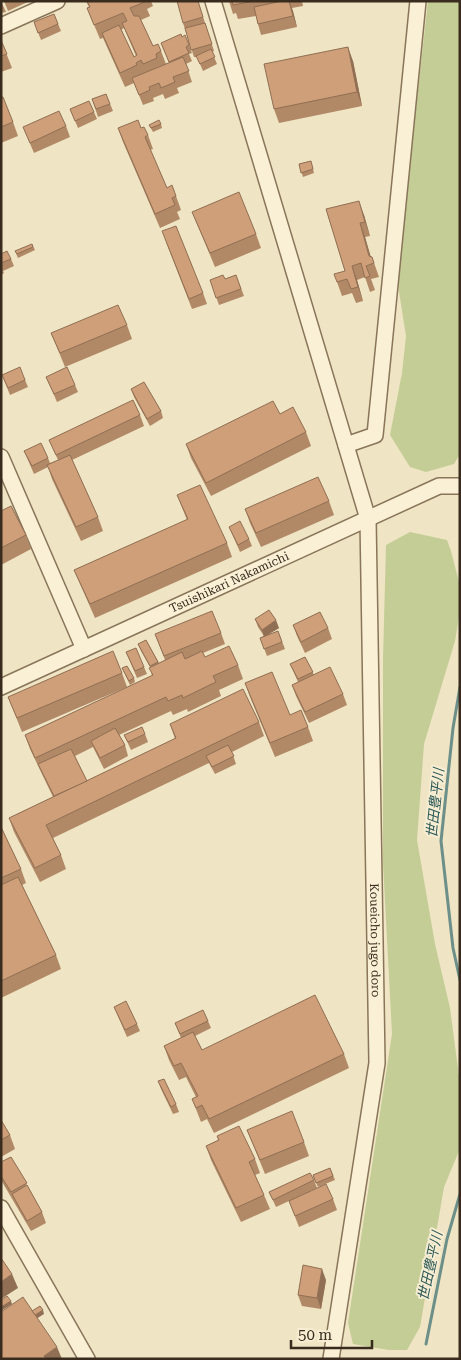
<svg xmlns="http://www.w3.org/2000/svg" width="461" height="1360" viewBox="0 0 461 1360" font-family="'Roboto Serif','Noto Sans JP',serif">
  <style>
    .green { fill: #c4cd96 }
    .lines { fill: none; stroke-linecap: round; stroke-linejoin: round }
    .stream { stroke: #6c9089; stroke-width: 3 }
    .minor-casing { stroke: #897559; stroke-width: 18 }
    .minor { stroke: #f9f0d6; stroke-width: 15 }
    .wall { fill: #b18967; fill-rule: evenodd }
    .shaded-wall { fill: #906f54 }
    .building { fill: #ce9f78; stroke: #906f54 }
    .labels { text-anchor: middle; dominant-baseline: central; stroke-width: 4; stroke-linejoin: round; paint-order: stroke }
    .street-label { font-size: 12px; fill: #392c1e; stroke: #f6edd2 }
    .water-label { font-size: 14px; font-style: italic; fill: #2d5958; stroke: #f6edd2 }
  </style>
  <rect width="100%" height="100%" fill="#efe4c3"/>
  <g class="green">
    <path d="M428,1H460V454L454,464L426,472L410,467L390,435L402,373L406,336L397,279Z"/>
    <path d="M410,532L447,540L451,551L460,586V611L455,641L424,744L417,840L435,944L450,1008L460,1084L459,1151L444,1187L420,1327L407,1350H389L353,1344L348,1323L392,1034L383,863V659L386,545Z"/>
  </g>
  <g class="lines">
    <g class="stream">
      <path d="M460,687L453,728L441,841L453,948L460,980"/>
      <path d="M426,1344L447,1239L460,1194"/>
    </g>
    <g class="minor-casing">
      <g id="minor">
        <path id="s1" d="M213,1L368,519L377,1063L331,1359"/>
        <path d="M1,26L57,1"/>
        <path d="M346,445L375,435L418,1"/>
        <path d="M1,457L84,649"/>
        <path id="s2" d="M1,687L439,486H460"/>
        <path d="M1,1208L87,1359"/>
      </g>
    </g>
    <use href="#minor" class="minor"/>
  </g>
  <g class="wall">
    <path d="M1,1L6,12L1,13Z"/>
    <path d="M4,1H30L8,11Z"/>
    <path d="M86,1H151L153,6L147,9L150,16L141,20L153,46L161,51L166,64L169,63L161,43L182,37L189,45L192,53L189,54L192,61L186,64L192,82L177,88L179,93L165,99L163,94L153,98L154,101L143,105L134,83L125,87L107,47L103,38L100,39L87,8L89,7ZM124,28L136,56L134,57L121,30Z"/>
    <path d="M198,1L214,51L212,52L217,64L203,71L197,57H194L183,23Z"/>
    <path d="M229,1H302L303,6L292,8L297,27L261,35L258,24L256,16L238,19L236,13L233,14Z"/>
    <path d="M54,14L61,31L41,40L34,22Z"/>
    <path d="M1,40L12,68L1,72Z"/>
    <path d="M353,61L362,106L279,123L274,109Z"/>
    <path d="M106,94L113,111L98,117L92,99Z"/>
    <path d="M1,97L13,122L18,136L1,143Z"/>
    <path d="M70,109L94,112L97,119L78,128Z"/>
    <path d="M161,124L162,128L153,132L149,125Z"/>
    <path d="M66,126L70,137L34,153L23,127Z"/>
    <path d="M118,128H141L148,135L153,149L150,150L167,188L176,196L181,210L177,212L180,219L160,228L123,142Z"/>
    <path d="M311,161L314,173L303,177L299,164Z"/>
    <path d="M326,209L364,215L370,236L365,237L370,256L372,257L379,277L371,279L375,290L370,292L365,277L357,280L363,301L356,303L352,293L342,296L337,282L345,271Z"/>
    <path d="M192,212L256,234L261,248L215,267Z"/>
    <path d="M166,242L203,293L207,304L192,309Z"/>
    <path d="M32,244L35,250L18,258L15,251Z"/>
    <path d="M1,254L11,259L14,266L3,271L4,273L1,275Z"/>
    <path d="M236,275L244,296L219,305L210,280L225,279Z"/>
    <path d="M127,325L132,339L65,367L51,333Z"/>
    <path d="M2,375L25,380L28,387L10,395Z"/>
    <path d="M46,377L75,385L78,392L57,402Z"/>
    <path d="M131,389L161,411L163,418L150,426L134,397Z"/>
    <path d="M280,414L306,432L311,446L211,496L191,458L186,444Z"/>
    <path d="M140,415L144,426L72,460L98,517L103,531L81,541L52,479L48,467L34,474L24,451L48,458L50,463L58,460L49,440Z"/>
    <path d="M177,495L227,543L232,557L95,618L80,584L74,570L187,520Z"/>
    <path d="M329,501L334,515L261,547L250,523L245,509Z"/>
    <path d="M1,511L26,535L31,549L1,565Z"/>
    <path d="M229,527L249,539L252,546L240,552Z"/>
    <path d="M255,619L279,628L267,635L278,631L285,649L267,656L260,638L264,636L258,627Z"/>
    <path d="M293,625L328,628L332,639L305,653L297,636Z"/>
    <path d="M221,633L225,644L203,653L205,657L238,665L243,679L219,690L221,696L188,712L187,709L173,715L171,711L119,735L125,745L128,756L104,769L93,747L75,756L87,781L175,739L170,724L259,722L264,736L232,752L236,764L215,774L209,763L53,838L61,855L66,869L40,882L14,832L9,818L53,797L30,749L25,735L152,676L150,667L141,651L138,644L146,640L159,663L165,660L155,634Z"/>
    <path d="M126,652L144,667L147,674L137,678Z"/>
    <path d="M305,657L314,675L343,694L347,705L309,723L296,696L292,685L298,682L290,664Z"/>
    <path d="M122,668L134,678L135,682L130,685Z"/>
    <path d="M122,673L127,687L22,732L8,697Z"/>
    <path d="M245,683L308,727L313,741L275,757L250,697Z"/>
    <path d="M145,734L148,742L131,750L124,735Z"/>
    <path d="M1,827L21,869L26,883L22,885L56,955L61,969L1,998Z"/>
    <path d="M114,1007L137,1024L140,1031L127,1037Z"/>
    <path d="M208,1021L211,1028L195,1036L202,1050L344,1054L349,1068L214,1133L207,1119L201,1122L192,1099L196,1097L186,1077L179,1080L169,1060L164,1046L181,1038L175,1023Z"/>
    <path d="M158,1081L176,1104L179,1112L173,1114L161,1089Z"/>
    <path d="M1,1120L10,1135L15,1149L1,1157Z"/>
    <path d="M247,1130L304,1142L309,1156L265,1174Z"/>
    <path d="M217,1136L255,1159L260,1173L255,1175L264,1195L270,1209L241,1222L211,1160L206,1146L218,1140Z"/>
    <path d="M11,1157L42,1212L46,1223L31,1231L1,1180V1162Z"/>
    <path d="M330,1168L335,1180L318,1187L313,1175Z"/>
    <path d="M314,1180L317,1188L294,1199H333L337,1210L299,1227L289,1201L276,1207L269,1192Z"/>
    <path d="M326,1280L321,1309L302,1306L298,1295Z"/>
  </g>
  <g class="shaded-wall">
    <path d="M289,1L293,11L297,27L293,16Z"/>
    <path d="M348,47L353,61L362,106L357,92Z"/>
    <path d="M359,201L364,215L370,236L365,222Z"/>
    <path d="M360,223L365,237L373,264H372Z"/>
    <path d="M352,266L357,280L363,301L358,287Z"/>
    <path d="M276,620L279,628L264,637L262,630Z"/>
    <path d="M322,1269L326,1280L321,1309L317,1298Z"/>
    <path d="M12,1274L18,1288L1,1299V1282Z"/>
    <path d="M11,1301L12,1304L1,1311V1307Z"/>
    <path d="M43,1310L44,1314L36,1319L35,1315Z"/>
    <path d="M57,1347L62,1359H46L44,1356Z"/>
  </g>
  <g class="building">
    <path d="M87,1H144L145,2L130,8L134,16H139L153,46L158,44L161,51L156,54L157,58L143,64L141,60L136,63L137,65L120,73L102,33L119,25L134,57L137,55L122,23L127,21L123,13L94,25L87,8L90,7Z"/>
    <path d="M177,1H198L203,17L183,23Z"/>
    <path d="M232,1H254L233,5Z"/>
    <path d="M282,1H289L293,16L258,24L254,7Z"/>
    <path d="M54,14L58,24L38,33L34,22Z"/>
    <path d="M205,23L212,44L191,50L185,28Z"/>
    <path d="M181,34L182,37L185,35L189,45L186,47L189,53L169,62L161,43Z"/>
    <path d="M1,40L7,54L1,56Z"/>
    <path d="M348,47L357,92L274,109L264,64Z"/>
    <path d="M211,49L215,57L200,64L196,56Z"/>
    <path d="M183,57L189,71L173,77L175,82L161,88L159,83L149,87L150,90L139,95L132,78Z"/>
    <path d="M106,94L110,104L96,109L92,99Z"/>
    <path d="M1,97H3L13,122L1,127Z"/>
    <path d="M89,101L94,112L75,121L70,109Z"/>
    <path d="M59,111L66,126L30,143L23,127Z"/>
    <path d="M138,120L141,128L144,127L148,135L145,137L167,188L172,185L176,196L172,198L175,205L155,214L118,128Z"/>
    <path d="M159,120L161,124L151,128L149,125Z"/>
    <path d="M311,161L313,169L301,173L299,164Z"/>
    <path d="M239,192L256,234L210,253L192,212Z"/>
    <path d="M359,201L365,222L360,223L369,256L372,257L374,263L366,266L370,276L365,278L361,263L352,266L358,287L351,289L347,279L337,282L334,274L345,271L326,209Z"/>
    <path d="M176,226L203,293L189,299L162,231Z"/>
    <path d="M32,244L33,247L17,254L15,251Z"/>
    <path d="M7,251L11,259L1,263V254Z"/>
    <path d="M223,275L225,279L236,275L241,289L216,298L210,280Z"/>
    <path d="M118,305L127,325L60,353L51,333Z"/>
    <path d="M20,367L25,380L8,388L2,375Z"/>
    <path d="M67,367L75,385L54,394L46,377Z"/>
    <path d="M144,382L161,411L147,419L131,389Z"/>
    <path d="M133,400L140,415L56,455L49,440Z"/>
    <path d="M273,401L280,414L293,407L306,432L206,483L186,444Z"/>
    <path d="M41,443L48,458L32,466L24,451Z"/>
    <path d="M70,455L98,517L76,527L47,465Z"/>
    <path d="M318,477L329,501L256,533L245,509Z"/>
    <path d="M200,485L227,543L90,604L74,570L188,519L177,495Z"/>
    <path d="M11,506L26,535L1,548V511Z"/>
    <path d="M240,521L249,539L238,545L229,527Z"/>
    <path d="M269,610L276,620L262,630L255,619Z"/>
    <path d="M212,611L221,633L164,656L155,634Z"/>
    <path d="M320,612L328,628L301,642L293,625Z"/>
    <path d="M278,631L282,642L264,649L260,638Z"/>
    <path d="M146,640L158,662L150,666L138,644Z"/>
    <path d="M229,646L238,665L213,676L216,682L183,698L182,695L168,701L166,697L35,758L25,735L153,675L149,668L182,652L185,659L202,651L205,657Z"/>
    <path d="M136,648L144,667L135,671L126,652Z"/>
    <path d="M113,651L122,673L17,718L8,697Z"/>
    <path d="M305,657L313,672L298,679L290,664Z"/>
    <path d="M127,666L134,678L129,681L122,668Z"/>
    <path d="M330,667L343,694L305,712L292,685Z"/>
    <path d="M272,672L290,715L301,710L308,727L270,743L245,683Z"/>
    <path d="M243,689L259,722L46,825L61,855L35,868L9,818L176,738L170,724Z"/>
    <path d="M142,727L145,734L128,742L124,735Z"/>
    <path d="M115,728L125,745L100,758L91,741Z"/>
    <path d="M228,745L234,756L212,767L206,756Z"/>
    <path d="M71,749L87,781L54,796L38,764Z"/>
    <path d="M1,827L21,869L1,878Z"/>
    <path d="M18,877L56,955L1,981V885Z"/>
    <path d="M315,995L344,1054L209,1119L202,1105L196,1108L192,1099L198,1096L181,1063L174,1066L164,1046L193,1032L202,1050Z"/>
    <path d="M126,1001L137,1024L125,1030L114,1007Z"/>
    <path d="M203,1010L208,1021L180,1034L175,1023Z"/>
    <path d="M164,1079L176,1104L171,1107L158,1081Z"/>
    <path d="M292,1111L304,1142L260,1160L247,1130Z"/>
    <path d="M1,1120L10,1135L1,1140Z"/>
    <path d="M239,1126L255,1159L249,1162L264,1195L236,1208L206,1146L219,1140L217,1136Z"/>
    <path d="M11,1157L27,1183L11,1192L1,1176V1162Z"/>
    <path d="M330,1168L333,1176L316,1183L313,1175Z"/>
    <path d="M310,1173L314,1180L273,1200L269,1192Z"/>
    <path d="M326,1184L333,1199L295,1216L289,1201Z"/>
    <path d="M27,1185L42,1212L27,1221L12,1194Z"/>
    <path d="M1,1258L12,1274L1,1282Z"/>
    <path d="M303,1265L322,1269L317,1298L298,1295Z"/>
    <path d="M7,1296L11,1301L1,1307V1300Z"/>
    <path d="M23,1297L57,1347L44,1356L46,1359H1V1312Z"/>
    <path d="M40,1306L43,1310L35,1315L32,1311Z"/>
  </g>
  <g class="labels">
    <g class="street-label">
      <text stroke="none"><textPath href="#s2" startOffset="251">Tsuishikari Nakamichi</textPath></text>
      <text stroke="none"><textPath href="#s1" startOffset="962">Koueicho jugo doro</textPath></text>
    </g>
    <g class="water-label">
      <text transform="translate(435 803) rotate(-84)">世田豊平川</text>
      <text transform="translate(430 1266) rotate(-78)">世田豊平川</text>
    </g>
  </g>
  <rect width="461" height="1360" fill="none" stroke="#392c1e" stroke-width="5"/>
  <path d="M291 1340v8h81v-8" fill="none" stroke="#392c1e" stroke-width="2.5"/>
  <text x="298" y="1340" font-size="15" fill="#392c1e" stroke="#f6edd2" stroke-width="4" paint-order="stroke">50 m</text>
</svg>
